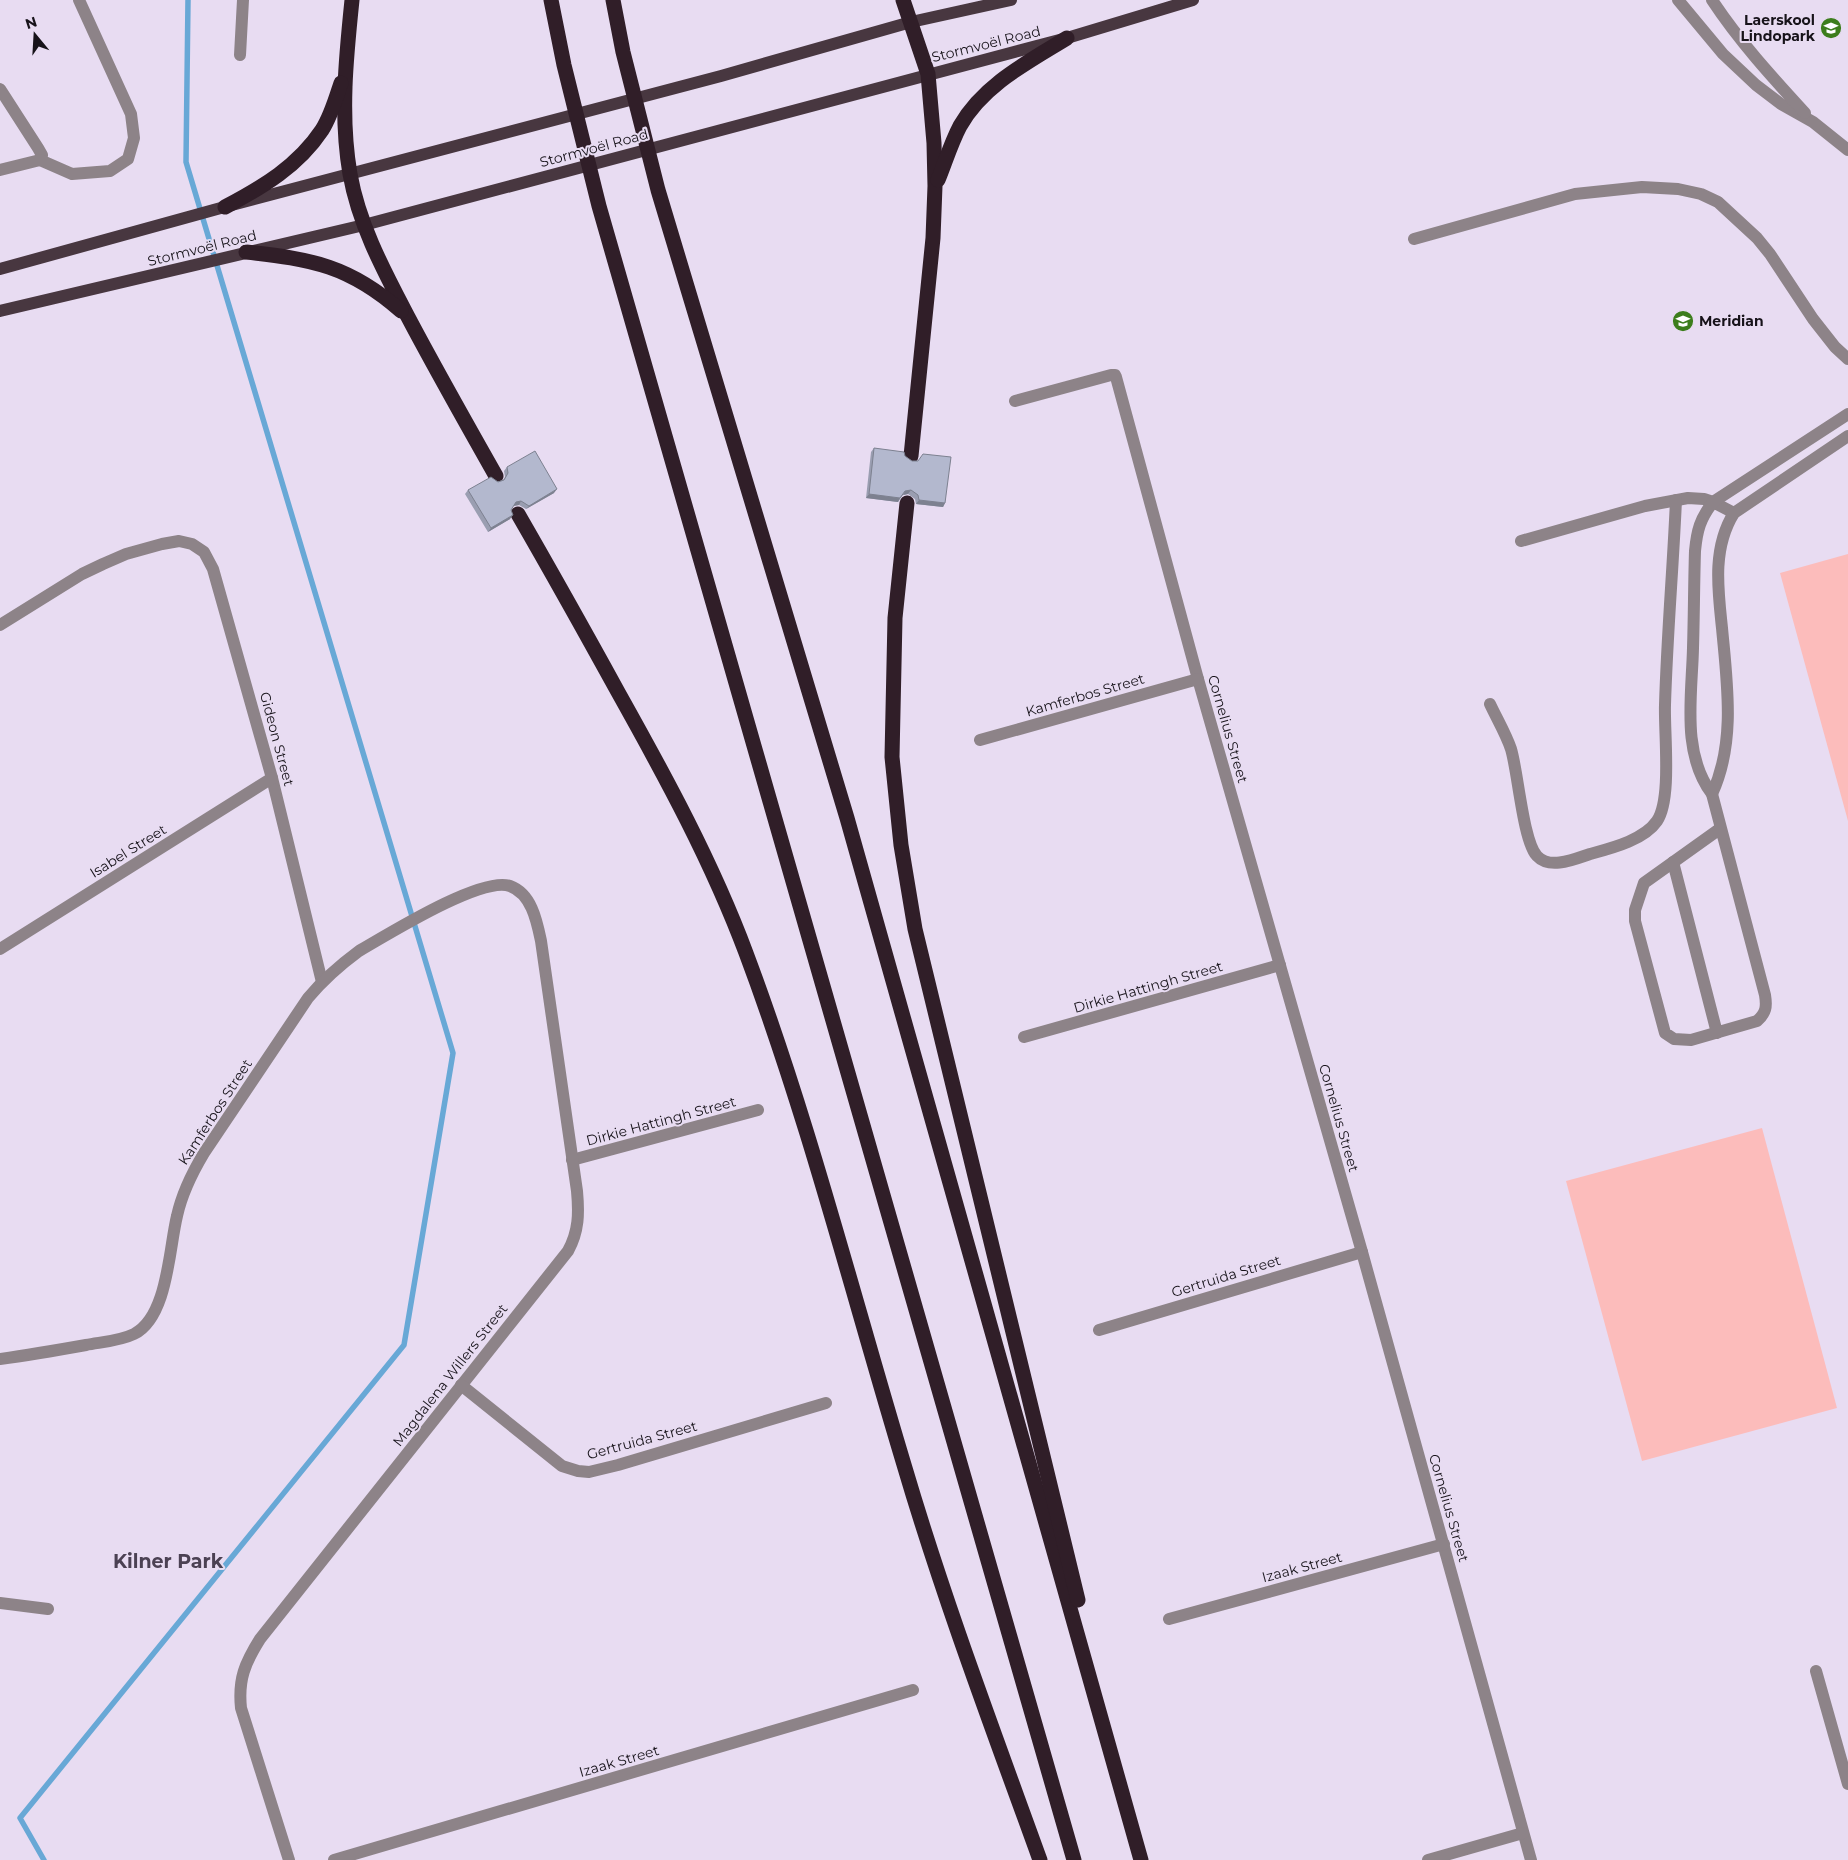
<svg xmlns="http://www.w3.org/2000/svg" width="1848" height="1860" viewBox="0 0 1848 1860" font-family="Montserrat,sans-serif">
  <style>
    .green { fill: #fcbcbb }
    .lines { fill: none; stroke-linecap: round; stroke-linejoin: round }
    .stream { stroke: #68a8d6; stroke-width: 5.5 }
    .minor { stroke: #8d8388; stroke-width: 12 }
    .major { stroke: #483740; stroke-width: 12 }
    .highway { stroke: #301e28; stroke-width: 15 }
    .wall { fill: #9a9eb1 }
    .shaded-wall { fill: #7d8190 }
    .building { fill: #b3b8ce; stroke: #7d8190 }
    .labels { text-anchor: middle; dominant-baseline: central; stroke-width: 4; stroke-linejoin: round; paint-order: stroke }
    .poi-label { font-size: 14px; font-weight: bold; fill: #17131a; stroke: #e8dcf2; text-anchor: end }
    .street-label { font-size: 14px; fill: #17131a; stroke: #e8dcf2 }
    .district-label { font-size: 19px; font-weight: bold; fill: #4b4153; stroke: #e8dcf2 }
  </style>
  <rect width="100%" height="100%" fill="#e8dcf2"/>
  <g class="green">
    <path d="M1848,554V821L1780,573Z"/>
    <path d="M1762,1128L1837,1408L1642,1461L1566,1181Z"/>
  </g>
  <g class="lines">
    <path class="stream" d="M44,1860L20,1818L404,1345L453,1053L186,162L188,0"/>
    <g class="minor">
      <path d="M1678,0L1723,54L1756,85L1781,104L1813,122L1848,150"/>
      <path d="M1712,0C1739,41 1772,77 1805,113"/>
      <path d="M240,55L243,0"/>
      <path d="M0,89L38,148L42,155L40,160"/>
      <path d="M0,170L40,160L72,174L110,171L128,159L134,138L131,114L79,0"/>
      <path d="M1414,239L1575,194L1642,187L1678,189L1701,194L1718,202L1757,238L1770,254L1813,319L1835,347L1848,359"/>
      <path d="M1015,401L1111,375H1115L1116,377L1198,679L1362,1252L1531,1860"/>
      <path d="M1521,541L1645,506L1688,498L1704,499L1713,502L1734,513"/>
      <path d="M0,625L82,574L103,564L126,554L162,544L179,541L192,544L204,552L213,569L272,778L322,982"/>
      <path d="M1490,704C1497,719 1506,734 1511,749C1518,772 1523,841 1537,856C1550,870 1575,859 1590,854C1612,848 1644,840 1657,821C1672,799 1664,733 1665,705C1667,636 1673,568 1676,500"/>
      <path d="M980,740L1198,679"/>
      <path d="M1712,794C1736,742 1727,683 1722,628C1718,590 1712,548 1734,513L1848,436"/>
      <path d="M1721,828L1644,883L1635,910V921L1665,1033L1674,1039L1691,1040L1757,1021C1766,1013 1767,1007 1765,995L1712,794C1681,753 1692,695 1693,648C1694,615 1694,583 1695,551C1697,530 1700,519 1713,502L1848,414"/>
      <path d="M1673,862L1717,1033"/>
      <path d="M0,949L272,778"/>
      <path d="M1024,1037L1280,965"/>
      <path d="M572,1160L758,1110"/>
      <path d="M1099,1330L1362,1252"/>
      <path d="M0,1359C29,1355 58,1350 86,1345C102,1342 120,1341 134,1334C168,1317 169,1248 177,1216C182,1193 192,1173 204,1153L308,998C323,980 340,965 359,951C387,935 481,876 510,886C532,894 537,922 541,941L577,1191C579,1213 579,1231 568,1251L260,1639C245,1663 238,1679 241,1708L289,1860"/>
      <path d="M461,1385L562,1466L578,1471L589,1472L618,1465L826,1403"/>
      <path d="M0,1603L48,1609"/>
      <path d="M1169,1619L1444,1544"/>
      <path d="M1816,1671L1848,1784"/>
      <path d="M334,1860L913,1690"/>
      <path d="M1428,1860L1523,1833"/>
    </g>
    <g class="major">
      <path d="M0,269L228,206L721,76L911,22L1011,0"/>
      <path d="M0,311L364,225L1067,38L1193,0"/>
    </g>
    <g class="highway">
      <path d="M352,0C346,58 340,116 350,174C359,225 384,271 408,317C436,370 466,423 496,476"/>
      <path d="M551,0L564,65L599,206L1074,1860"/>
      <path d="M613,0L623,52L658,190L847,818L1141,1860"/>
      <path d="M903,0L928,74L934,143L935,186L933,238L911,456"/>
      <path d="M938,180C945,163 951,143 960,126C983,85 1028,62 1067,38"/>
      <path d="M225,207C263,187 298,166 322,130C331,116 336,98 341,83"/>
      <path d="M246,252C312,259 350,266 401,311"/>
      <path d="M907,503L895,618L892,757L901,845L915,929L1078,1600"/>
      <path d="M518,514C552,573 585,632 618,692C665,776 712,862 746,953C809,1121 853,1296 905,1468C944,1600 993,1730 1040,1860"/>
    </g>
  </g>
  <g class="wall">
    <path d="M874,448L905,456L945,503L943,507L916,504L915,499L908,494L903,495L898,502L866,498L871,452Z"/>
    <path d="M507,467L554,493L526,509L519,505L513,506L511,510L510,519L488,532L465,494L468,490L503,480L505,477L504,471Z"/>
  </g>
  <g class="shaded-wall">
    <path d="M557,489L554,493L526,509L529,506Z"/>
    <path d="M911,490L908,494L903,495L905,491Z"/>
    <path d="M869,494L900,498L898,502L866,498Z"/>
    <path d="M919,500L945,503L943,507L916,504Z"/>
    <path d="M521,501L519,505L513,506L516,502Z"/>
    <path d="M513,515L510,519L488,532L491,528Z"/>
  </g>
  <g class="building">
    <path d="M874,448L904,452L905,456L912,461H918L923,454L951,457L945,503L919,500L918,495L911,490L905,491L900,498L869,494Z"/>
    <path d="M535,451L557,489L529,506L521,501L516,502L511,510L513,515L491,528L468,490L491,477L498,482L504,480L508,473L507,467Z"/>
  </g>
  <defs>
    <g id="school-disc" transform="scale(1.125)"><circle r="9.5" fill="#3c7d1c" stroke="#e8dcf2"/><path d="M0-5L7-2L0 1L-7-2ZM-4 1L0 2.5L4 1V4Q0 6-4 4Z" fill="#fff"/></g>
  </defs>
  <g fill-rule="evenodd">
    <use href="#school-disc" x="1831" y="28"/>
    <use href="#school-disc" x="1683" y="321"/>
  </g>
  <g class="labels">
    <g class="poi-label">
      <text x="1815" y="20">Laerskool<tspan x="1815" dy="16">Lindopark</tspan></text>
      <text x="1699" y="321" text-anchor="start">Meridian</text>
    </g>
    <g class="street-label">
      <text transform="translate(986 44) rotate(-14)">Stormvoël Road</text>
      <text transform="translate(594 148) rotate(-15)">Stormvoël Road</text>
      <text transform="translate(202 248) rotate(-14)">Stormvoël Road</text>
      <text transform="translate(1085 695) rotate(-16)">Kamferbos Street</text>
      <text transform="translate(1228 729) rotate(74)">Cornelius Street</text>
      <text transform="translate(277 739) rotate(75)">Gideon Street</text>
      <text transform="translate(128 851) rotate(-32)">Isabel Street</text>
      <text transform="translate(1148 987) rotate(-16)">Dirkie Hattingh Street</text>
      <text transform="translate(215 1112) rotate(-57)">Kamferbos Street</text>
      <text transform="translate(1339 1118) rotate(74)">Cornelius Street</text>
      <text transform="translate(661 1121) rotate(-15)">Dirkie Hattingh Street</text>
      <text transform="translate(1226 1276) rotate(-17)">Gertruida Street</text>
      <text transform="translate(450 1375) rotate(-52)">Magdalena Willers Street</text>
      <text transform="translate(642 1440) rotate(-15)">Gertruida Street</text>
      <text transform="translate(1449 1508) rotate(74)">Cornelius Street</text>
      <text transform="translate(1302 1567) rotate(-15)">Izaak Street</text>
      <text transform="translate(619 1761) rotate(-16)">Izaak Street</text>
    </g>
    <g class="district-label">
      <text x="168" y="1561">Kilner Park</text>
    </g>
  </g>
  <g transform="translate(35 35) rotate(342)" stroke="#e8dcf2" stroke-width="4" paint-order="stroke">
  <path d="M0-4L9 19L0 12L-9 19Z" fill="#17131a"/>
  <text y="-8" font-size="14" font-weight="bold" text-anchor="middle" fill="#17131a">N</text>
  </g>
</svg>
